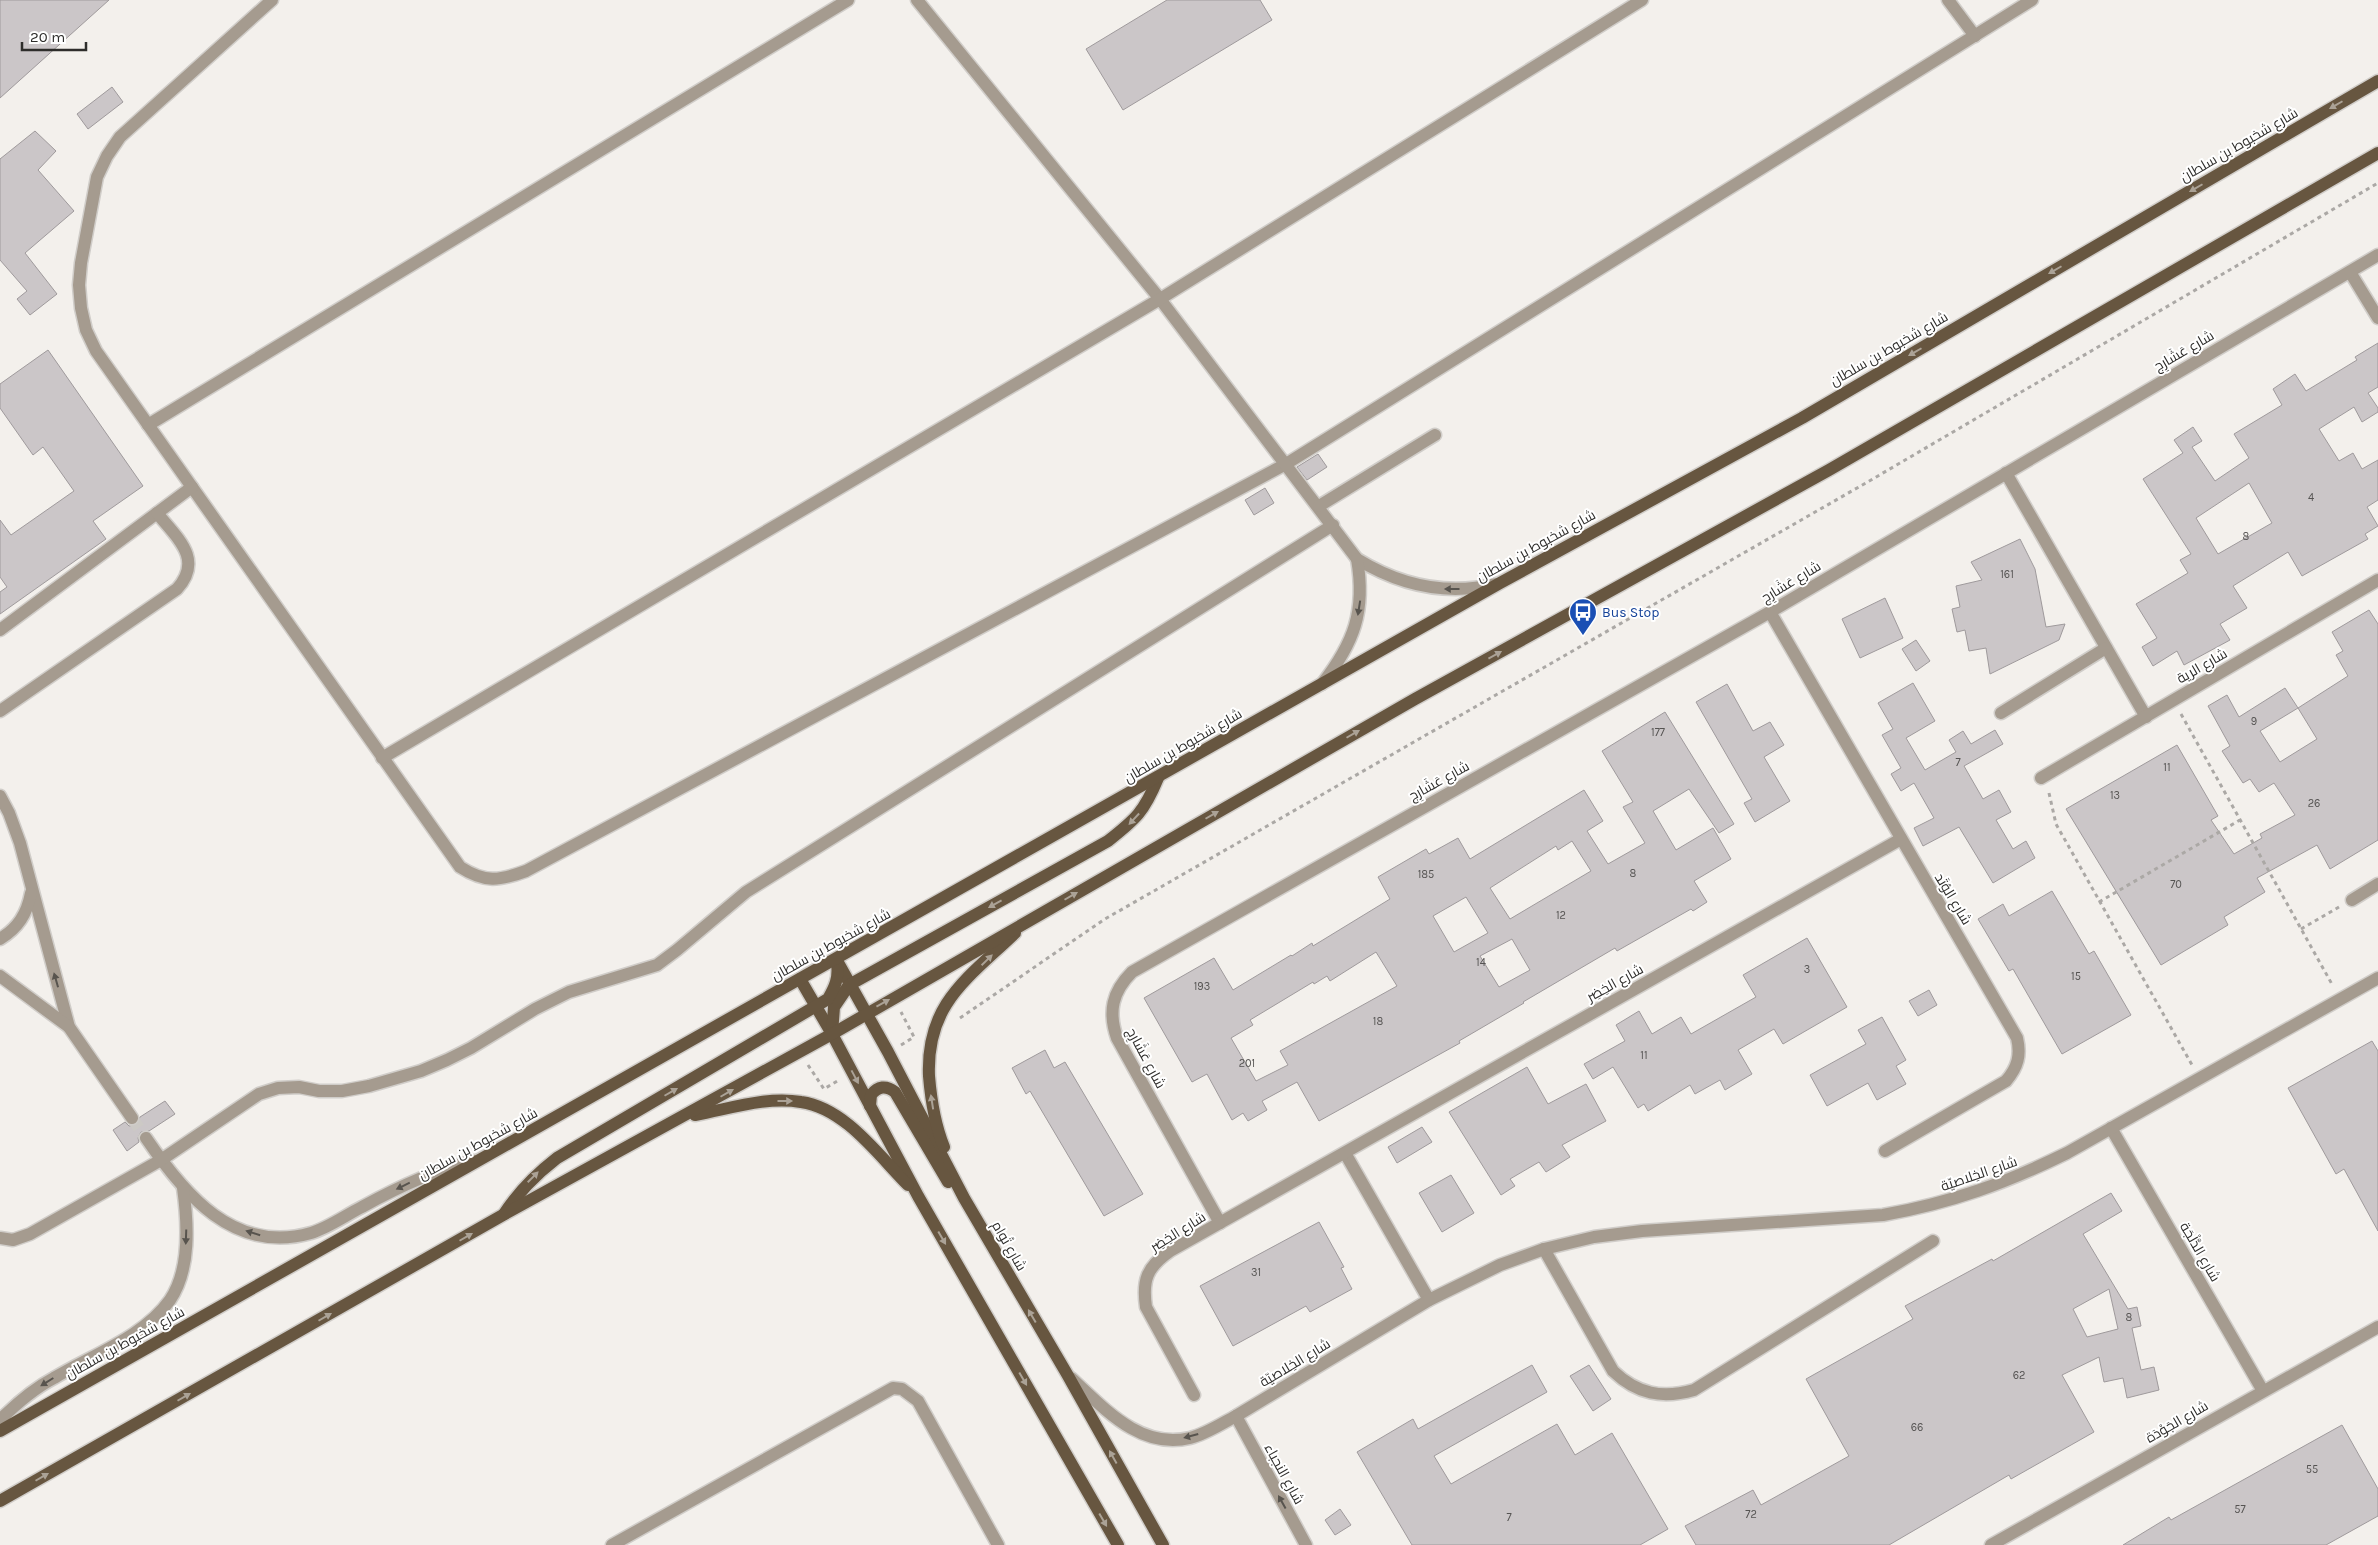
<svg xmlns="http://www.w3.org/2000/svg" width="2378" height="1545" viewBox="0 0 2378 1545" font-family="Karla,Cairo,sans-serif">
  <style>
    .building { fill: #cbc6c8; stroke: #9f9a9c; fill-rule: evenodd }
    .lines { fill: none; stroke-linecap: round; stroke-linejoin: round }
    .minor-tunnel { stroke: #ccc9c5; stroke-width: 12; stroke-dasharray: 12 6; stroke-linecap: butt }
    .minor-casing { stroke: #d0cdc9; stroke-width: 15 }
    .major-casing { stroke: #d0cdc9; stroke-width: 15 }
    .path { stroke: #aba8a5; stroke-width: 3; stroke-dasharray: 4 4; stroke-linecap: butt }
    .minor { stroke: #a59b8f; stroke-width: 12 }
    .major { stroke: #675640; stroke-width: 12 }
    .oneway { fill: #aba296 }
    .oneway2 { fill: #58544e }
    .labels { text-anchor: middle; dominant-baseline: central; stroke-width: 4; stroke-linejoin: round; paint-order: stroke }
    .number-label { font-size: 11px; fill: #555352 }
    .street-label { font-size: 14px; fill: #2e2d2b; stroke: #fff }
    .transit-label { font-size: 14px; fill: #164399; stroke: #fff; text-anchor: start }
  </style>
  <rect width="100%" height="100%" fill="#f3f0ec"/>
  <g class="building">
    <path d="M0,0H109L0,98Z"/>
    <path d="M1167,0H1260L1272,20L1123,110L1086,49Z"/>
    <path d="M112,87L123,102L88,129L77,114Z"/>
    <path d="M35,131L56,151L38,170L74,211L25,253L57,294L30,315L17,299L27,291L0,260V159Z"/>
    <path d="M2378,343V387L2368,393L2378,408V412L2362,422L2354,407L2319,429L2339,461L2353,453L2362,469L2378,460V500L2367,507L2378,526L2365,534L2368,539L2302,576L2288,552L2233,586L2247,608L2220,624L2230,640L2184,665L2177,651L2153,666L2142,647L2157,638L2136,604L2188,573L2180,560L2191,554L2143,479L2183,453L2174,440L2193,427L2202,441L2192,447L2215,481L2249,458L2234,434L2282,405L2273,389L2295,374L2306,391L2357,360L2355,357ZM2249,483L2272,523L2218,554L2196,518Z"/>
    <path d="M48,350L143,486L93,521L106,539L0,614V592L7,587L0,577V520L11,535L74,491L43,447L33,455L0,408V384Z"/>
    <path d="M1318,454L1327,467L1307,480L1297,467Z"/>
    <path d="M1265,488L1274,503L1254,515L1245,500Z"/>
    <path d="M2020,539L2035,569L2046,627L2065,624L2059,640L1990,674L1986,648L1969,651L1965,630L1957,632L1952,609L1960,607L1956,586L1982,580L1971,562Z"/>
    <path d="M1885,598L1903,638L1860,658L1842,619Z"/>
    <path d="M2369,610L2378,624V840L2330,869L2317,845L2257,878L2265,892L2224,917L2228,925L2161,965L2066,809L2177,745L2218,816L2211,820L2234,854L2262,838L2260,834L2295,815L2274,783L2259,792L2250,779L2243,783L2222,751L2230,746L2208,706L2227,695L2239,717L2285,688L2298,708L2348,676L2336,655L2343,651L2332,632ZM2298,708L2317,739L2280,762L2260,731Z"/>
    <path d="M1916,640L1930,661L1916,671L1902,649Z"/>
    <path d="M1913,683L1935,721L1906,738L1925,770L1956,752L1949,740L1963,731L1971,744L1995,730L2003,744L1964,766L1983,799L1999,790L2011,812L1996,820L2013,849L2026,841L2035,858L1993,883L1959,827L1923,846L1914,828L1934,818L1914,783L1901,791L1891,774L1901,768L1882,735L1893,729L1878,703Z"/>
    <path d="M1727,684L1753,731L1770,722L1784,745L1764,757L1790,801L1755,822L1744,803L1752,799L1696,702Z"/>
    <path d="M1665,712L1734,824L1719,833L1689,789L1653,811L1676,850L1713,828L1731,859L1694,881L1707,902L1693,911L1691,909L1617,951L1615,948L1523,1002L1524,1003L1459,1041L1460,1043L1319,1121L1297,1082L1262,1101L1267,1110L1248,1121L1243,1113L1232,1120L1207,1074L1192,1082L1144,998L1214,958L1233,990L1291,955L1292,956L1312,943L1313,946L1390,899L1378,877L1426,849L1429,854L1458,838L1470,859L1584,790L1603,821L1587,831L1608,864L1645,843L1623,807L1633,802L1602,751ZM1572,841L1591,871L1510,919L1490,888L1556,846L1558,850ZM1466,897L1488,933L1454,952L1433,916ZM1512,939L1530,970L1499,987L1480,956ZM1376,952L1397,986L1280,1051L1288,1065L1256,1081L1231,1038L1253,1025L1250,1020L1313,982L1314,984L1327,976L1330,981Z"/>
    <path d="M2052,891L2089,954L2094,951L2131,1015L2062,1054L2013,969L2009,971L1978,919L2003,904L2009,916Z"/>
    <path d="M1807,938L1847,1007L1783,1044L1774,1029L1738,1050L1752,1074L1725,1090L1720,1080L1695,1094L1690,1085L1648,1111L1644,1104L1638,1108L1613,1067L1593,1079L1584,1064L1625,1041L1616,1025L1639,1011L1652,1034L1681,1017L1691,1034L1756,997L1743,975Z"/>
    <path d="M1929,990L1937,1005L1918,1016L1909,1001Z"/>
    <path d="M1882,1017L1906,1060L1896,1066L1906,1084L1877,1100L1868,1083L1827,1106L1810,1075L1866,1044L1858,1030Z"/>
    <path d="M2372,1041L2378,1051V1231L2344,1169L2336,1174L2288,1088Z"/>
    <path d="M1045,1050L1054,1068L1065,1062L1143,1194L1104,1216L1030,1091L1026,1094L1012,1068Z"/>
    <path d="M1527,1067L1548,1104L1586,1084L1606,1121L1562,1145L1570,1157L1546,1172L1539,1162L1510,1179L1515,1186L1501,1195L1449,1112Z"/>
    <path d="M165,1101L175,1114L149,1131L141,1132L138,1138L139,1142L127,1151L113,1130L125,1122L129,1126L136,1125L140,1117Z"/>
    <path d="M1422,1127L1432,1142L1397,1163L1388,1147Z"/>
    <path d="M1451,1175L1474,1213L1442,1232L1419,1193Z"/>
    <path d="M2111,1193L2122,1211L2083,1234L2128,1309L2137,1307L2141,1326L2132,1328L2141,1370L2154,1367L2159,1390L2127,1398L2123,1378L2104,1382L2099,1357L2062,1375L2094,1432L2011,1479L2009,1475L1889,1545H1696L1685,1526L1753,1490L1761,1505L1849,1456L1806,1379L1913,1319L1905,1306L1992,1259L1993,1261ZM2109,1289L2118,1329L2087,1337L2073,1309Z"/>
    <path d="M1319,1222L1344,1267L1341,1268L1352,1289L1310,1312L1306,1306L1233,1346L1200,1286Z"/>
    <path d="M1532,1365L1547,1392L1434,1456L1451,1484L1557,1424L1575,1455L1612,1433L1668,1529L1640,1545H1412L1357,1452L1413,1419L1418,1429Z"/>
    <path d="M1589,1365L1611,1399L1593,1411L1570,1376Z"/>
    <path d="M2342,1425L2378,1489V1516L2326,1545H2123L2169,1517L2171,1520Z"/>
    <path d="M1340,1509L1351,1525L1335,1535L1325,1520Z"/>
  </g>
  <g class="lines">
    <path class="minor-tunnel" d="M132,1118L146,1138"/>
    <g class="minor-casing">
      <g id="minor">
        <path d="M272,0L120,137L107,156L97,177L81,263L79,285L81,308L86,330L96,351L460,867C485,883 499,881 526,871L1286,464L2032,0"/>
        <path d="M917,0L1160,299L1357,559C1401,586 1446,596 1496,584"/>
        <path d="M1948,0L1975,36"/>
        <path d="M2350,272L2378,318"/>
        <path d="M148,425L848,0"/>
        <path d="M2006,473L2146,717"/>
        <path d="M1319,506L1435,435"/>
        <path d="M1770,612L2017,1038C2021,1055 2018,1067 2006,1081L1885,1151"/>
        <path d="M0,630L192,487"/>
        <path d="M1322,684C1354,643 1366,611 1357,559"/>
        <path d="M0,711L177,589C204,559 177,538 157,513"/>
        <path d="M2001,713L2106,648"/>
        <path d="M382,758L1160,299L1642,0"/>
        <path d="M2041,778L2378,580"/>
        <path d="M0,796L9,813L20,843L69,1027L132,1118"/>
        <path d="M2352,900L2378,884"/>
        <path d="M0,939C18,928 27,914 31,893"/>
        <path d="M0,976L69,1027"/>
        <path d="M2111,1128L2263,1391"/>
        <path d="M146,1138C184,1194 234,1255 311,1233C328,1228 346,1215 362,1207C398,1187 434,1170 474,1161"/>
        <path d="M1345,1153L1429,1300"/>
        <path d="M1220,1223L1117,1038C1108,1012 1112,992 1132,972L1770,612L2378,255"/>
        <path d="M0,1238L13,1240L30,1234L161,1160L259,1094L278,1088L299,1087L319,1091H342L369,1086L421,1071L447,1060L471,1048L535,1009L569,992L657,965L677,950L746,892L1333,525"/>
        <path d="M1544,1249L1613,1371C1637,1394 1662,1399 1694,1390L1933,1241"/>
        <path d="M1071,1378C1104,1408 1140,1450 1190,1438C1206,1434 1221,1424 1236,1416L1429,1300L1500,1265L1544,1249L1594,1237L1642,1231L1883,1215C1951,1203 2006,1183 2067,1153L2378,978"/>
        <path d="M1194,1395L1146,1307C1142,1280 1147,1267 1170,1251L1901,839"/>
        <path d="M1236,1416L1306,1545"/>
        <path d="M0,1420C16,1404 33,1389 54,1378C92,1355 144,1337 170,1300C191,1269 188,1223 183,1188"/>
        <path d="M612,1545L893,1388L902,1389L918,1401L998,1545"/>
        <path d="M1991,1545L2378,1327"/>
      </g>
    </g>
    <g class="major-casing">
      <g id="major">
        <path d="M836,959L888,1052L964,1198L1067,1374L1163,1545"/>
        <path d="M800,979L832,1034L918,1196L1118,1545"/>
        <path d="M832,1034L834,1007L849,985L1108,841C1136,819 1144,812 1158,778"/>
        <path d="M870,1106L871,1095C878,1086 886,1085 895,1092L948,1182"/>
        <path d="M695,1115C729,1109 766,1096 801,1102C845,1108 878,1155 908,1185"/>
        <path d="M944,1147C935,1125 931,1100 929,1076C926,1004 967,979 1015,933"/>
        <path d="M504,1214C519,1191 535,1175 557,1158L828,999C835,987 839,978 837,964"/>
        <path d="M0,1431L1500,583L1802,418L2378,81"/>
        <path d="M0,1501L503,1215L832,1034L1415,699L1829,470L2378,153"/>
      </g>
    </g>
    <g class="path">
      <path d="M2181,714L2333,986"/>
      <path d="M2049,793L2056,824L2192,1065"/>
      <path d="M2099,902L2240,820"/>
      <path d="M2301,929L2339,907"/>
      <path d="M960,1018L1105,919L1871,480L2378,183"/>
      <path d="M901,1045L914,1037L901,1012"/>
      <path d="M808,1065L824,1089L839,1080"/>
    </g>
    <use href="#minor" class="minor"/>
    <use href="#major" class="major"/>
  </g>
  <defs><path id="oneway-solid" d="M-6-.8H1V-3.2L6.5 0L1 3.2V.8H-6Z" transform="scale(1.25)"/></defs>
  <g class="oneway">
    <use href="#oneway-solid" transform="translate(2336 105) rotate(150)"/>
    <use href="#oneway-solid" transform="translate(2196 188) rotate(150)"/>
    <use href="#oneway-solid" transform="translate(2055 270) rotate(150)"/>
    <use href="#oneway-solid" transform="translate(1915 352) rotate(150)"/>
    <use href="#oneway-solid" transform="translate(1495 655) rotate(-29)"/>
    <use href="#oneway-solid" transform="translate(1353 734) rotate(-30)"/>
    <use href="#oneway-solid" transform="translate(1212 815) rotate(-30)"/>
    <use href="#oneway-solid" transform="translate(1134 819) rotate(133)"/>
    <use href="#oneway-solid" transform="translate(1071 896) rotate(-30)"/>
    <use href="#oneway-solid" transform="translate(995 904) rotate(151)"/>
    <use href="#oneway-solid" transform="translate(987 960) rotate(-44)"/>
    <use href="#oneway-solid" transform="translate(883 1003) rotate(-29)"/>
    <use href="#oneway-solid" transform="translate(855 1077) rotate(62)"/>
    <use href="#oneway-solid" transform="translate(671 1092) rotate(-30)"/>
    <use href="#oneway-solid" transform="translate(727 1093) rotate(-30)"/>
    <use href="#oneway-solid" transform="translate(785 1101)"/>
    <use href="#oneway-solid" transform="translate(932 1102) rotate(-99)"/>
    <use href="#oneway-solid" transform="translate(533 1177) rotate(-45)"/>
    <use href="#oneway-solid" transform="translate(466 1237) rotate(-30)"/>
    <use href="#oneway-solid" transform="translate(942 1238) rotate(60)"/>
    <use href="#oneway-solid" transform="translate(1032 1316) rotate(-120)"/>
    <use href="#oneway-solid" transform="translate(325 1317) rotate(-30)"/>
    <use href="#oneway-solid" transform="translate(1023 1379) rotate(60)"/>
    <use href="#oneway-solid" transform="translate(184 1397) rotate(-30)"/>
    <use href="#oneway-solid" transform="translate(1113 1457) rotate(-119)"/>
    <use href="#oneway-solid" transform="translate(42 1477) rotate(-30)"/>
    <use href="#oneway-solid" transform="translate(1103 1520) rotate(60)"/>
  </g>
  <g class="oneway2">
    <use href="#oneway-solid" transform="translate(1452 589) rotate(180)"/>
    <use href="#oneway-solid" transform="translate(1359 608) rotate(99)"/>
    <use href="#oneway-solid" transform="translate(56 980) rotate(-106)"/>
    <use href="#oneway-solid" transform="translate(403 1186) rotate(154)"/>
    <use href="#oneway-solid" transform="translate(253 1233) rotate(-163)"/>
    <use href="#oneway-solid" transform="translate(186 1237) rotate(92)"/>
    <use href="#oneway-solid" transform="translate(47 1382) rotate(148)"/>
    <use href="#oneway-solid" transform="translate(1191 1436) rotate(165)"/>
    <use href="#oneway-solid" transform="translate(1282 1502) rotate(-119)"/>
  </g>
  <defs>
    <g id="bus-pin" transform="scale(1.4375)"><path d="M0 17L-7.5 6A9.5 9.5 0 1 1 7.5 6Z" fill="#1a4fb4" stroke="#fff"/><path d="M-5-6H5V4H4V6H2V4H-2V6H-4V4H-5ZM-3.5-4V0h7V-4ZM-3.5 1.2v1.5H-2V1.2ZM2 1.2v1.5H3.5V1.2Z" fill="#fff"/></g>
  </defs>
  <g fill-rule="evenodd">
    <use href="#bus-pin" x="1583" y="612"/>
  </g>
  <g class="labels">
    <g class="number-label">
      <text x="2311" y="497">4</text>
      <text x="2246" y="536">8</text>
      <text x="2007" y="574">161</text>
      <text x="2254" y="721">9</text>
      <text x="1658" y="732">177</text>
      <text x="1958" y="762">7</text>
      <text x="2167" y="767">11</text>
      <text x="2115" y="795">13</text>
      <text x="2314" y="803">26</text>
      <text x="1633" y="873">8</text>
      <text x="1426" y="874">185</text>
      <text x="2176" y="884">70</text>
      <text x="1561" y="915">12</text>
      <text x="1481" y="962">14</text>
      <text x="1807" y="969">3</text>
      <text x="2076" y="976">15</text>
      <text x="1202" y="986">193</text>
      <text x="1378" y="1021">18</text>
      <text x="1644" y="1055">11</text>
      <text x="1247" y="1063">201</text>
      <text x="1256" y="1272">31</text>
      <text x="2129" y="1317">8</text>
      <text x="2019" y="1375">62</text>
      <text x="1917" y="1427">66</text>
      <text x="2312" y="1469">55</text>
      <text x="2240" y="1509">57</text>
      <text x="1751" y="1514">72</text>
      <text x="1509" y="1517">7</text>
    </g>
    <g class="street-label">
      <text transform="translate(2239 145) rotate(-30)">شارع شخبوط بن سلطان</text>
      <text transform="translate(1889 349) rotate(-30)">شارع شخبوط بن سلطان</text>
      <text transform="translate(2184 351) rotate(-30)">شارع عَشَارِج</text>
      <text transform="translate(1536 546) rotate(-29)">شارع شخبوط بن سلطان</text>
      <text transform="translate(1791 582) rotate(-31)">شارع عَشَارِج</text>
      <text transform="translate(2202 666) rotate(-30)">شارع الرية</text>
      <text transform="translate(1183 746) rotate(-30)">شارع شخبوط بن سلطان</text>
      <text transform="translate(1439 781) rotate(-29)">شارع عَشَارِج</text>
      <text transform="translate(1953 899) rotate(59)">شارع الوُتَد</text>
      <text transform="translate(831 945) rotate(-29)">شارع شخبوط بن سلطان</text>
      <text transform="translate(1615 983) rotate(-29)">شارع الخِضِر</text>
      <text transform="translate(1146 1058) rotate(62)">شارع عَشَارِج</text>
      <text transform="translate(478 1144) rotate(-29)">شارع شخبوط بن سلطان</text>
      <text transform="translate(1979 1174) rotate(-19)">شارع الخِلاصيّة</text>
      <text transform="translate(1178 1232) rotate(-32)">شارع الخِضِر</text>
      <text transform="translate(1009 1246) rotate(60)">شارع تُوام</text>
      <text transform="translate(2200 1252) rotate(60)">شارع الدَّلْجَة</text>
      <text transform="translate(125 1343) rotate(-29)">شارع شخبوط بن سلطان</text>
      <text transform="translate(1295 1363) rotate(-31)">شارع الخِلاصيّة</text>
      <text transform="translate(2177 1422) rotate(-30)">شارع الجَوْدَة</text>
      <text transform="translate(1284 1474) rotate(61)">شارع النجباء</text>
    </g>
    <g class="transit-label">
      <text x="1602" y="612">Bus Stop</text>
    </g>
  </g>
  <path d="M22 42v8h64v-8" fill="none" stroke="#2e2d2b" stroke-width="2.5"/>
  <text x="30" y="42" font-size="15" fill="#2e2d2b" stroke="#ffffff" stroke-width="4" paint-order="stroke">20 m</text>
</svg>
